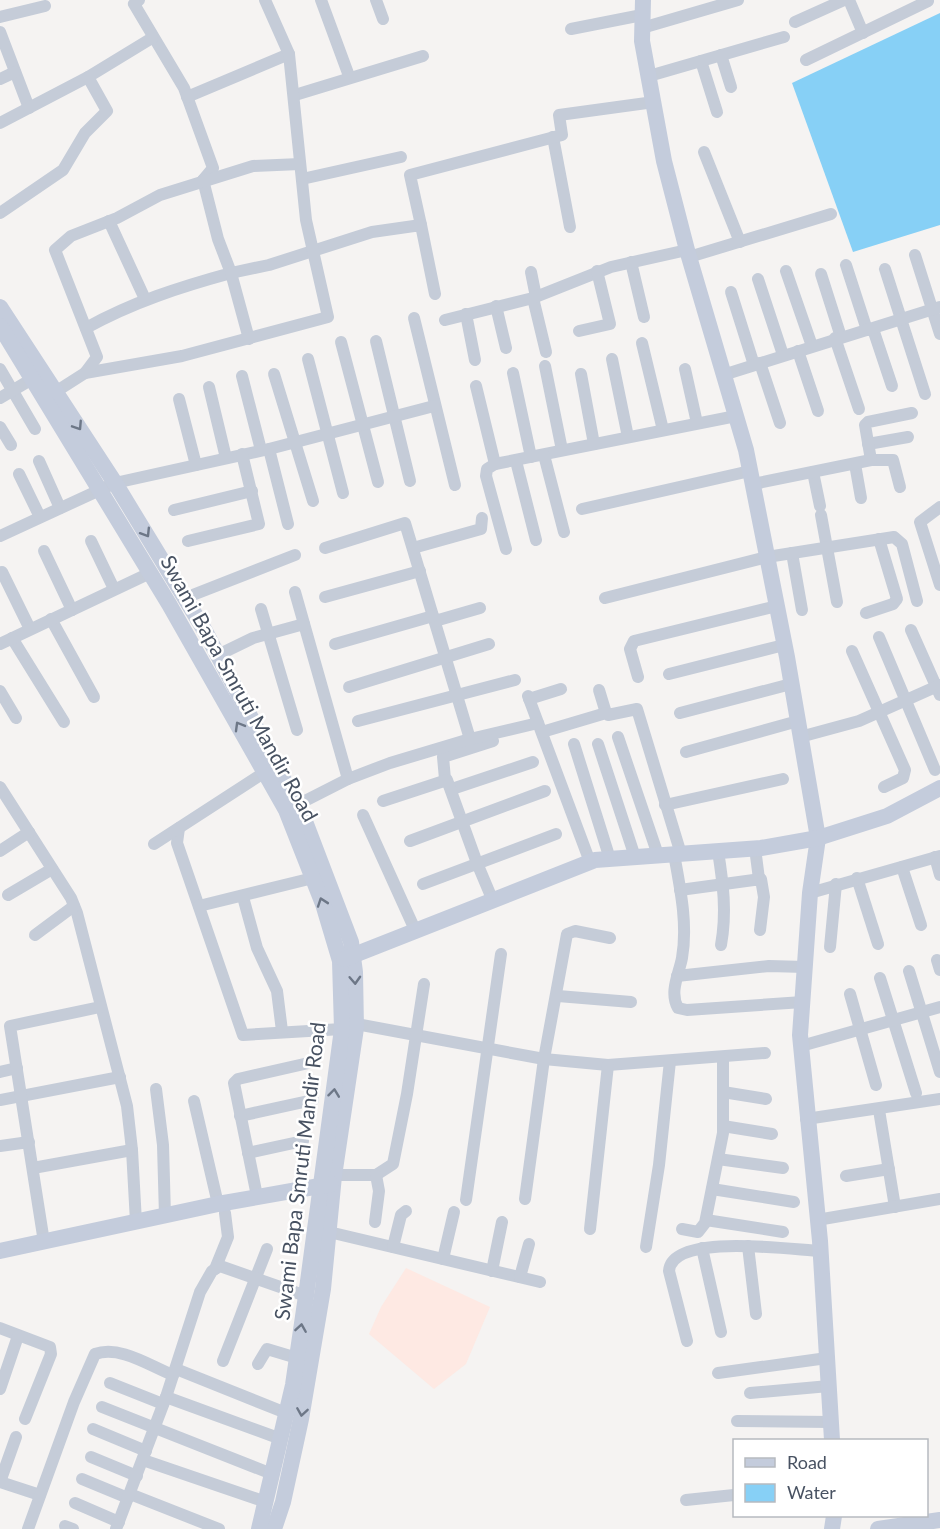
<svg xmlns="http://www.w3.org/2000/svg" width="940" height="1529" viewBox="0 0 940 1529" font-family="Lato,sans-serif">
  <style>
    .medical { fill: #fee9e3 }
    .water { fill: #87d0f6 }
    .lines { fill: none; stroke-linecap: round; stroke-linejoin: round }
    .street { stroke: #c5ccd8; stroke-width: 12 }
    .secondary { stroke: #c4ccdc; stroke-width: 16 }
    .oneway { stroke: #6d7787 }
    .labels { text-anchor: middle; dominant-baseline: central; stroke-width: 5; stroke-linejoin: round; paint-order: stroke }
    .street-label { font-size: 21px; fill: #485262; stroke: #fff }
  </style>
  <rect width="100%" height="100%" fill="#f5f3f2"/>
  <path class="medical" d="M406,1268L490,1307L466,1364L434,1389L369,1334L381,1307Z"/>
  <path class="water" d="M940,13V225L853,252L792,83Z"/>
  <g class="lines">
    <g class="street">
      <path d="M139,0L134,4L184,88L213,168L203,180"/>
      <path d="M321,0L349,76"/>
      <path d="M376,0L383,19"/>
      <path d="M849,0L863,33"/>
      <path d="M0,17L45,6"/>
      <path d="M795,22L844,0"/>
      <path d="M642,28L738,0"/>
      <path d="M571,29L642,15"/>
      <path d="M0,32L29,108"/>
      <path d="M721,55L731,87"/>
      <path d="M806,60L928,1"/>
      <path d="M701,61L717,112"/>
      <path d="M649,76L784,37"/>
      <path d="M0,79L15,72"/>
      <path d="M295,95L423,56"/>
      <path d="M187,97L289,54"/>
      <path d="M0,123L88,77"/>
      <path d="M553,137L570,227"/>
      <path d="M704,152L740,242"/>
      <path d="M302,179L401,157"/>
      <path d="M0,213L63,170L85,133L107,111L88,77L152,38"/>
      <path d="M109,221L145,299"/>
      <path d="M421,225L410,175L562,135L559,115L654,102"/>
      <path d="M915,255L940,334"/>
      <path d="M689,257L831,214"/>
      <path d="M631,262L644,317"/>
      <path d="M846,265L867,330"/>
      <path d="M885,269L925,394"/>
      <path d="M786,271L812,346"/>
      <path d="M531,272L536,297"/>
      <path d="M821,274L841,337"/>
      <path d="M758,279L783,355"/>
      <path d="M731,292L754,365"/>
      <path d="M533,298L546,352"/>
      <path d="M496,306L506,348"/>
      <path d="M466,314L475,360"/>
      <path d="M414,318L455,485"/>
      <path d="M445,320L533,298L611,267L687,250"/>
      <path d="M86,328C133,302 180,287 231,273L218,239L203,180"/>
      <path d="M873,329L892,386"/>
      <path d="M579,331L610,324L597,271"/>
      <path d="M835,338L859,409"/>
      <path d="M249,339L231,273L269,265L372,232L421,225L435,294"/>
      <path d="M376,341L410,481"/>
      <path d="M341,342L378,482"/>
      <path d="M642,343L663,430"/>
      <path d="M798,351L818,411"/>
      <path d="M308,359L343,493"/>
      <path d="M612,359L628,437"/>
      <path d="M760,363L780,423"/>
      <path d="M545,366L562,450"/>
      <path d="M0,369L35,429"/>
      <path d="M685,369L697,423"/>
      <path d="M85,373L182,356L328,317L306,220L289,54L265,0"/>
      <path d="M513,373L531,457"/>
      <path d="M274,374L313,501"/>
      <path d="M581,374L594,444"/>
      <path d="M723,375L940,307"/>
      <path d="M242,376L261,450"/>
      <path d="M476,386L495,464L736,416"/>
      <path d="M209,387L226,458"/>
      <path d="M49,396L85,373L97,357L55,250L71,236L117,218L160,195L253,166L300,164"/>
      <path d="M0,398L32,379"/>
      <path d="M179,399L196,465"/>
      <path d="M0,427L11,445"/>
      <path d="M868,444L908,437"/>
      <path d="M269,449L288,524"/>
      <path d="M544,455L564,532"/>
      <path d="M871,460H893L900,487"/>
      <path d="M39,461L60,508"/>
      <path d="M516,461L536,540"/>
      <path d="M495,464L487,469L486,476L506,549"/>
      <path d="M855,464L861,498"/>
      <path d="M813,472L820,506"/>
      <path d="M19,474L40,517"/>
      <path d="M753,484L871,460L865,425L868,422L912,413"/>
      <path d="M940,507L920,522L940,585"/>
      <path d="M582,509L750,471"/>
      <path d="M174,510L252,491"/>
      <path d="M821,515L837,602"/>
      <path d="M0,536L115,483L269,449L434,406"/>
      <path d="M91,541L114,589"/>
      <path d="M188,541L259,524L242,454"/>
      <path d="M325,548L405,523L470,739"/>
      <path d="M413,548L481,529L482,518"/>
      <path d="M44,551L72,610"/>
      <path d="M792,553L802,610"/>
      <path d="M2,572L30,629"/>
      <path d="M295,592L348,779"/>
      <path d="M325,597L420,571"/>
      <path d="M185,598L295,555"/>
      <path d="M605,598L767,557L894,537L902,544L917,601"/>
      <path d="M261,609L297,730"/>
      <path d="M866,613L893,604L897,599L879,539"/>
      <path d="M51,619L94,697"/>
      <path d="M435,621L480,608"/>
      <path d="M911,630L940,695"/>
      <path d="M879,637L935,770"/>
      <path d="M12,638L64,722"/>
      <path d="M0,644L150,573"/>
      <path d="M335,644L433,616"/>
      <path d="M852,651L905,770L903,778L884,787"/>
      <path d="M218,655L253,638L304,624"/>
      <path d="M669,674L784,645"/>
      <path d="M638,677L630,649L634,641L777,606"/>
      <path d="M349,687L489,644"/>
      <path d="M599,690L606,713"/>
      <path d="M0,691L16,718"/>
      <path d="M528,696L590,862"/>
      <path d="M529,699L561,689"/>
      <path d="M680,713L791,684"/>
      <path d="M358,721L515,680"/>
      <path d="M542,732L606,713L608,715L637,709L681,854"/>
      <path d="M618,737L658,855"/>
      <path d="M800,737L859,721L940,685"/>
      <path d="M574,744L610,859"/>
      <path d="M598,744L635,857"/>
      <path d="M686,752L798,721"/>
      <path d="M445,779L443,757L493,741"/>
      <path d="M0,787L71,898L77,913L127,1106L132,1150L136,1222"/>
      <path d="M452,789L533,762"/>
      <path d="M383,801L447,780L477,863L493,901"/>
      <path d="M665,805L783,779"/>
      <path d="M291,808L348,779L390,763L470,739L538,723"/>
      <path d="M363,815L416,932"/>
      <path d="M179,828L177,843L243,1035L342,1029"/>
      <path d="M410,841L545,791"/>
      <path d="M154,844L265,772"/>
      <path d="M755,848L759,879"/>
      <path d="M0,851L29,832"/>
      <path d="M718,851C723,883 727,912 721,945"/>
      <path d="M674,854C680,887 688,924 682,958C679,974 669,992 678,1008L687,1010L803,1002"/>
      <path d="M935,857L940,875"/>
      <path d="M902,867L921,925"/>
      <path d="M857,878L878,944"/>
      <path d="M423,884L556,834"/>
      <path d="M680,890L761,879L764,897L760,930"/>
      <path d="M810,893L940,856"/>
      <path d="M8,895L52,869"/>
      <path d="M243,897L257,948L277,991L282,1031"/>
      <path d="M199,906L313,878"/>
      <path d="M35,935L74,906"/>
      <path d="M830,947L836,884"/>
      <path d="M937,960L940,970"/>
      <path d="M909,971L940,1072"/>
      <path d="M677,976L769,966L805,967"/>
      <path d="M880,978L916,1093"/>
      <path d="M850,994L876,1085"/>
      <path d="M558,996L631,1002"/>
      <path d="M351,1023L544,1059L608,1065L765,1053"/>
      <path d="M801,1046L940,1007"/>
      <path d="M0,1072L17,1068"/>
      <path d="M156,1089L163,1145L165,1216"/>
      <path d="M723,1092L766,1099"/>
      <path d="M0,1100L120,1077"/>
      <path d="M194,1101L218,1204"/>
      <path d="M879,1110L895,1207"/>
      <path d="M240,1116L313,1100"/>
      <path d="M806,1119L940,1099"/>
      <path d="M723,1126L772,1134"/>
      <path d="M0,1146L29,1142"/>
      <path d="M248,1153L303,1141"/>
      <path d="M718,1159L783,1168"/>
      <path d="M33,1168L132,1150"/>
      <path d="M326,1175H376L393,1164L407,1094L424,984"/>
      <path d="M846,1176L889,1169"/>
      <path d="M712,1189L794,1202"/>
      <path d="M257,1196L234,1083L238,1079L313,1062"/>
      <path d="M525,1199L544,1059L567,934L575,931L610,938"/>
      <path d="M466,1200L501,954"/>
      <path d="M706,1220L783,1232"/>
      <path d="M817,1220L940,1199"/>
      <path d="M375,1222L379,1191L376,1175"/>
      <path d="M590,1229L608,1065"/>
      <path d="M682,1229L698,1232L705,1223L723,1133V1057"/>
      <path d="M329,1232L540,1282"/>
      <path d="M44,1242L10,1026L100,1007"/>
      <path d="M748,1246L756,1314"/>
      <path d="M393,1247L401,1215L406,1211"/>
      <path d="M646,1247L659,1165L670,1061"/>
      <path d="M702,1248L721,1332"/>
      <path d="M443,1259L454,1212"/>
      <path d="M215,1269L228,1237L225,1213"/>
      <path d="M492,1271L502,1222"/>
      <path d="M520,1277L529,1244"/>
      <path d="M0,1328L50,1347L51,1354L25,1419"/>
      <path d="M687,1341L669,1271C672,1232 793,1250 820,1251"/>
      <path d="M223,1361L267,1249"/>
      <path d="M258,1364L267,1349L297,1358"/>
      <path d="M176,1369L286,1413"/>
      <path d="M718,1373L827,1358"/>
      <path d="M110,1383L163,1404"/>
      <path d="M0,1389L18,1336"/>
      <path d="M750,1393L829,1386"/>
      <path d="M166,1397L281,1439"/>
      <path d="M102,1407L272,1474"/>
      <path d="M737,1421L831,1422"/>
      <path d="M93,1429L146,1451"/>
      <path d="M91,1457L137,1476"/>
      <path d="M143,1460L266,1502"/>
      <path d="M82,1479L128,1498"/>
      <path d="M0,1482L16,1437"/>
      <path d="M0,1482L40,1495"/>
      <path d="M130,1494L219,1529"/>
      <path d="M686,1500L734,1495"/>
      <path d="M75,1503L119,1522"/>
      <path d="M65,1526L73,1529"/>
      <path d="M28,1529L74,1402L95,1354C120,1345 150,1366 173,1375"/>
      <path d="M116,1529L166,1397L200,1292L212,1271L220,1266L306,1296"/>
    </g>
    <g class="secondary">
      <path d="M643,0L642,41L664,161L687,250L746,450L787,657L818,838L810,893L800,1035L820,1241L832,1440"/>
      <path d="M0,307L115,483L205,631L303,816L351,942L355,972L356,1028L334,1176L323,1289L301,1419L283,1502L274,1529"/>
      <path d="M0,326L169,604L286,810L323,904L340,961L342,1029L306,1296L293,1385L259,1529"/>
      <path d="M344,959L595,860L761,848L818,838L887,816L940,788"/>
      <path d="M0,1251L218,1204L331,1184"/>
      <path d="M832,1529L834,1516"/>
      <path d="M878,1529L940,1520"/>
    </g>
  </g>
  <defs><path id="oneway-chevron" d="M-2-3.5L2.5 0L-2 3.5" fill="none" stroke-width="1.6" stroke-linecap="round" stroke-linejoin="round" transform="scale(1.5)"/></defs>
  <g class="oneway">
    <use href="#oneway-chevron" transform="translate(78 426) rotate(57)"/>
    <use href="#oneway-chevron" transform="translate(146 533) rotate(58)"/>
    <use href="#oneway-chevron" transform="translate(239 726) rotate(-120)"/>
    <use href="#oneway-chevron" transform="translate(322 902) rotate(-109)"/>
    <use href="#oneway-chevron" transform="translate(355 980) rotate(87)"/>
    <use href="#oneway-chevron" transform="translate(334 1093) rotate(-83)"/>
    <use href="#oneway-chevron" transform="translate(301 1328) rotate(-81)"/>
    <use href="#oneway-chevron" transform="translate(302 1412) rotate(99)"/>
  </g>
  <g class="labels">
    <g class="street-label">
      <text transform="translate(240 688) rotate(61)">Swami Bapa Smruti Mandir Road</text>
      <text transform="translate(299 1171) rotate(-83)">Swami Bapa Smruti Mandir Road</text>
    </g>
  </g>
  <rect x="733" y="1439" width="195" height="78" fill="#ffffff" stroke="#b6bac0" stroke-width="1.5"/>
  <rect x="745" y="1458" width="30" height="9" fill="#c4ccdc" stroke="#b6bac0" stroke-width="1.5"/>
  <text x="787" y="1469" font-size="18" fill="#485262">Road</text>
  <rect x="745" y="1484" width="30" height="18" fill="#87d0f6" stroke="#b6bac0" stroke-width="1.5"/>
  <text x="787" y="1499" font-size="18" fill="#485262">Water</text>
</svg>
